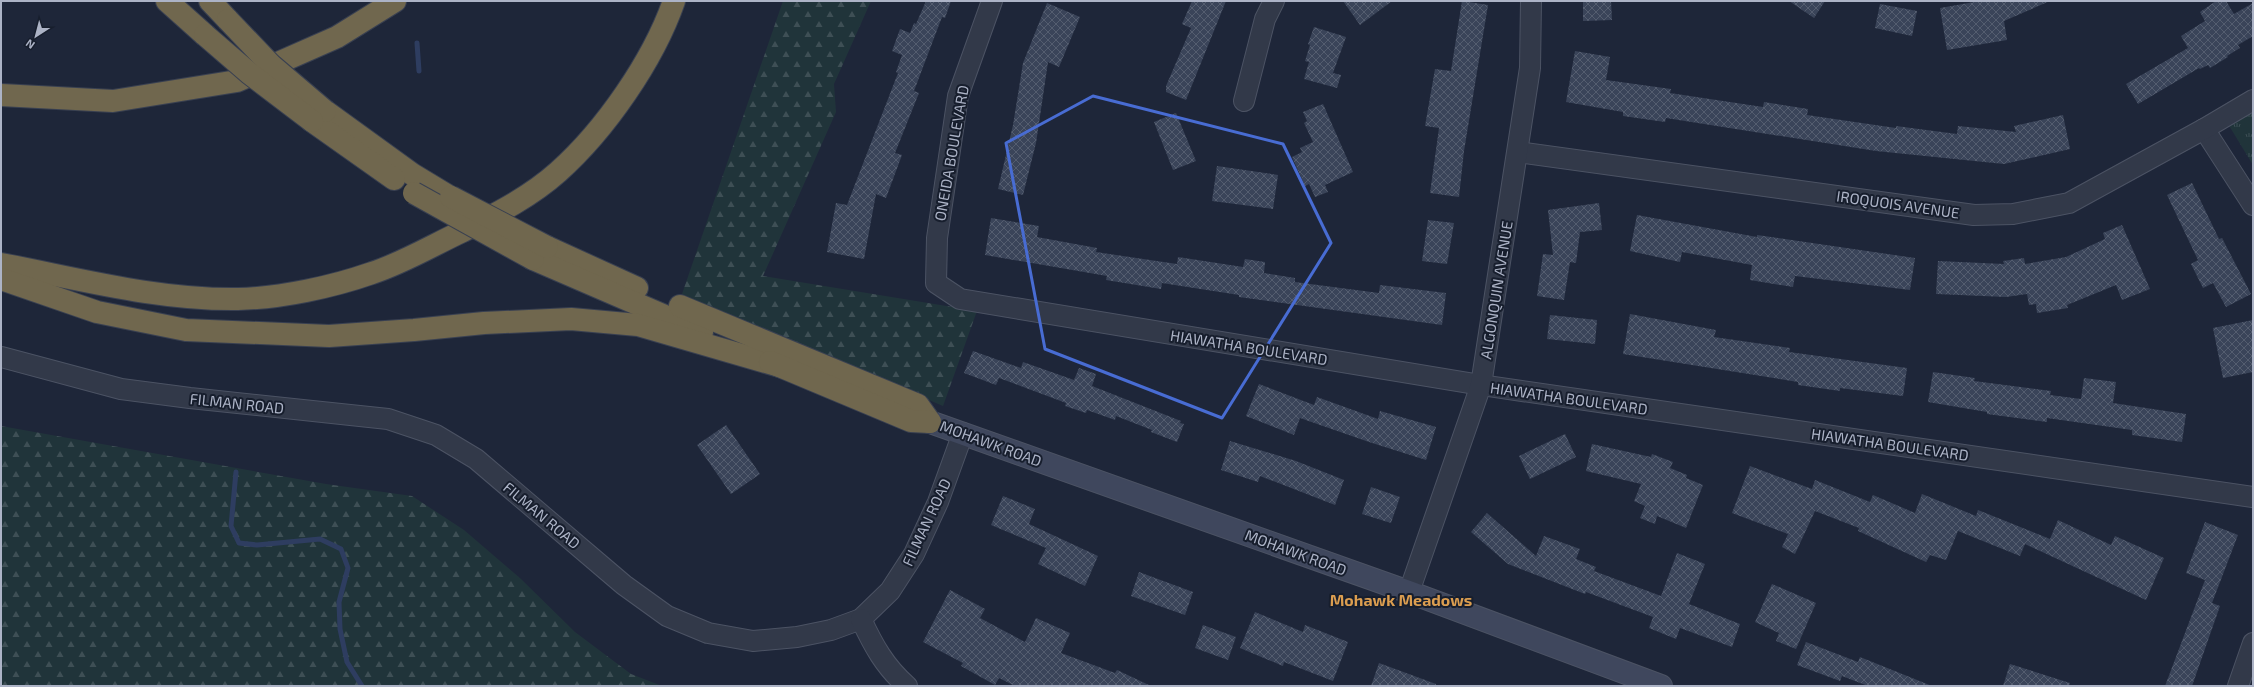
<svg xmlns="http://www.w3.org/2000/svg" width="2254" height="687" viewBox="0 0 2254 687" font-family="'Exo 2',sans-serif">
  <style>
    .forest { fill: url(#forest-firs) }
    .park { fill: url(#park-tufts) }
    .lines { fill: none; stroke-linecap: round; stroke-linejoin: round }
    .stream { stroke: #2e3d60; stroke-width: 5 }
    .building { fill: url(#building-cross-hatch) }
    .minor-casing { stroke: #4c5364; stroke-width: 22 }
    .secondary-casing { stroke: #4c5364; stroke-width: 24 }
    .motorway-casing { stroke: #394051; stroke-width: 24 }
    .minor { stroke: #323949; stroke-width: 20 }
    .secondary { stroke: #3f475d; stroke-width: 22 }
    .motorway { stroke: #70674e; stroke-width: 22 }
    .motorway-bridge-casing { stroke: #394051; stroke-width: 24; stroke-linecap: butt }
    .motorway-bridge { stroke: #70674e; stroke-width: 22 }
    .marked { fill: none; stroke: #486cd3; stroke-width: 3; stroke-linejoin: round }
    .labels { text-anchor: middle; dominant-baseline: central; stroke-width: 4; stroke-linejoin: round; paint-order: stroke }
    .street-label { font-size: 15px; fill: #acb3c6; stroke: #171e2d }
    .neighbourhood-label { font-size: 16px; font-weight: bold; fill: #dc9e50; stroke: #171e2d }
  </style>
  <defs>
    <pattern id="forest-firs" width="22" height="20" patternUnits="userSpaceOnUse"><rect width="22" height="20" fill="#20343a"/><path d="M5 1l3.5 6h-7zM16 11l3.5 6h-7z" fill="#3e4f55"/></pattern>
    <pattern id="park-tufts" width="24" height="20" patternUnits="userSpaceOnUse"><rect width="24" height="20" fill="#20343a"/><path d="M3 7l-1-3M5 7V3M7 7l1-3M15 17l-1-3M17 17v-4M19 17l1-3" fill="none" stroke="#3e4f55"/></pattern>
    <pattern id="building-cross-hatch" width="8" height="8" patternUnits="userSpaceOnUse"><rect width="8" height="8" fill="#3a4459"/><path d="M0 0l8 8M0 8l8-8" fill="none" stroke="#545d6f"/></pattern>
  </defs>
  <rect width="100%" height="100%" fill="#1e2639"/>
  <g class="forest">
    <path d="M783,1H871L834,84L836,112L763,276L977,311L943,406L682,294Z"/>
    <path d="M1,426L326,484L412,496L464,530L521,579L575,632L631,674L662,686H1Z"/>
  </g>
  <path class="park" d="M2253,109V165L2228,124Z"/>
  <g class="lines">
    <g class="stream">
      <path d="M417,43L419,71"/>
      <path d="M236,472L231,526L239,543L257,545L320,539L341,549L348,568L339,602L340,629L347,662L362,686"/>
    </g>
  </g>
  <g class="building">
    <path d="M926,1H951L945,18L942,17L914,91L919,93L895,153L902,155L886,198L876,194L864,259L827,252L836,203L847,205L898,73L896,72L902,55L892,51L900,29L910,33L914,23L916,24Z"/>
    <path d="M1192,1H1226L1186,100L1166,92V86L1191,28L1182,24Z"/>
    <path d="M1343,1H1392L1360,25Z"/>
    <path d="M1462,1L1488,5L1464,151L1459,197L1430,193L1439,128L1425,126L1435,69L1451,71Z"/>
    <path d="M1583,1H1611L1612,20L1583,21Z"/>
    <path d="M1789,1H1825L1814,18Z"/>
    <path d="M1980,1H2050L2004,21L2007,40L1947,50L1940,8Z"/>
    <path d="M2216,1H2226L2234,14L2253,3V36L2238,45L2240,48L2227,56L2228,57L2210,68L2208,65L2200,69L2199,68L2138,104L2126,84L2188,48L2181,36L2205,21L2200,12Z"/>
    <path d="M1047,3L1080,17L1059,67L1048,62L1036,143L1023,195L998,189L1013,125L1023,63Z"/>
    <path d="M1880,4L1917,11L1912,36L1875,28Z"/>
    <path d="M1314,27L1346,37L1333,73L1341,75L1337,88L1304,79L1309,62L1305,61L1310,45L1308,44Z"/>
    <path d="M1575,51L1610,57L1606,80L1671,89L1670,93L1763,107L1764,102L1808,109L1807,115L1896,128V126L1957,134L1958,126L2016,132L2014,126L2063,115L2070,149L2004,164L1876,151L1666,118L1665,122L1623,116V112L1566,102Z"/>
    <path d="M1323,104L1353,172L1325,185L1328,192L1315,197L1309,184L1305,186L1292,157L1302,152L1300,148L1313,142L1304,123L1307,121L1303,112Z"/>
    <path d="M1176,113L1196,161L1173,170L1154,122Z"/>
    <path d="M1217,166L1278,175L1273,209L1212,201Z"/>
    <path d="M2192,183L2219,239L2222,238L2251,294L2226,307L2213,283L2203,288L2191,264L2198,260L2167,195Z"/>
    <path d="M1599,203L1602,230L1580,232L1576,263L1570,262L1564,300L1537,296L1543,254L1553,255L1548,210Z"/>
    <path d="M1637,215L1757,237V235L1915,258L1910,290L1795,276L1793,287L1750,280L1752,265L1682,252L1680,262L1630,251Z"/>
    <path d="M991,218L1039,226L1037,237L1097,248L1096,252L1177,264L1178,257L1243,267L1245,259L1265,262L1264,273L1295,278V282L1379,293L1380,285L1446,293L1442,325L1239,297V295L1162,283L1161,289L1106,280L1107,276L985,255Z"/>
    <path d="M1428,220L1454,223L1447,264L1422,261Z"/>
    <path d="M2122,225L2150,289L2122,300L2116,285L2067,305L2068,308L2037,313L2036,304L2029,305L2027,294L2006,297L1936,294L1938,261L2004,264L2003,261L2024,258L2025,264L2066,257L2105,239L2103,233Z"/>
    <path d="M1630,314L1716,330L1714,337L1790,348L1789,352L1907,368L1903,396L1840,388V391L1798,385V382L1623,354Z"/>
    <path d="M1550,315L1597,320L1595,344L1547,339Z"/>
    <path d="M2253,320V372L2223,378L2213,328Z"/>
    <path d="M973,351L1021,368L1023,362L1074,380L1079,368L1096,374L1092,386L1181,421L1180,423L1184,424L1177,442L1151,432L1152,430L1116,416L1115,420L1087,410L1086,413L1065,406L1066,403L999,378L996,385L964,373Z"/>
    <path d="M1933,372L1975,378L1974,381L2051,391L2050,395L2081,399L2084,378L2116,382L2113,403L2186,414L2182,442L2132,435V430L2047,418V422L1987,414V412L1928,402Z"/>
    <path d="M1259,384L1314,405L1317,397L1378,419L1380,411L1436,427L1426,460L1369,442L1300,418L1294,435L1246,416Z"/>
    <path d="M726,425L760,474L731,494L697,445Z"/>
    <path d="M1565,434L1576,457L1530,479L1519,456Z"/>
    <path d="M1230,441L1296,461L1344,480L1335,505L1260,476L1258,482L1221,470Z"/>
    <path d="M1592,444L1651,457L1652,454L1673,462L1670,468L1687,475L1686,478L1703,485L1686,528L1657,516L1655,524L1640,518L1645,506L1634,501L1641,484L1586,471Z"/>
    <path d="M1750,466L1812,489L1815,480L1870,502L1873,495L1915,513L1922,494L1976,516L1978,510L2050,539L2058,520L2111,545L2115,536L2164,558L2146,600L2025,544L2020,556L1958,531L1946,560L1930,555L1926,562L1858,531L1859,528L1815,511L1795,554L1782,547L1788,534L1732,513Z"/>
    <path d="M1371,487L1400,497L1391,523L1362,514Z"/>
    <path d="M1003,496L1035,509L1029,524L1098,556L1085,586L1038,564L1046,548L991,525Z"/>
    <path d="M1487,513L1536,556L1544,536L1580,549L1576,559L1596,567L1594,571L1661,596L1677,553L1705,564L1689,604L1740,624L1732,647L1680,628L1676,639L1649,628L1653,617L1586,592L1585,594L1508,564L1471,532Z"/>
    <path d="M2205,522L2238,535L2212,603L2220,606L2192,686H2165L2205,580L2186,573Z"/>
    <path d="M1139,572L1193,592L1185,615L1131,596Z"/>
    <path d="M1772,584L1816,603L1796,649L1776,641L1779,633L1755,622Z"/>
    <path d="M950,590L985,609L980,618L1025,642L1036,618L1070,633L1061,653L1115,673L1117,670L1151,686H1015L999,678L995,685L961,666L963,663L923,642Z"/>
    <path d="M1255,612L1303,632L1305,625L1348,642L1333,681L1284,662L1283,666L1240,648Z"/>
    <path d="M1203,625L1236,637L1228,660L1195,648Z"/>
    <path d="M1806,642L1858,662L1860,657L1932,686H1868L1842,676L1840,681L1797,665Z"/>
    <path d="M1379,663L1436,684V686H1371Z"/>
    <path d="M2010,664L2070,683L2069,686H2003Z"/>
  </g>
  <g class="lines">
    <g class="minor-casing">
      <g id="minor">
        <path d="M992,1L958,96L937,238L936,283L960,299L1481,385L2253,497"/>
        <path d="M1244,101L1265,19L1274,1"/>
        <path d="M2204,129L2253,205"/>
        <path d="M1518,152L1974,215L2013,214L2069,203L2204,129L2253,100"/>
        <path d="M1,357L121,389L190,398L388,419L436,435L476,459L624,585L667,616L708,633L753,641L797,637L831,630L861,619L890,591L914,554L938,502L963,433"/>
        <path d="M1409,592L1481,385L1530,68L1531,1"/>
        <path d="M861,619C873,645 885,667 907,686"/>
        <path d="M2238,686L2253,643"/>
      </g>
    </g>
    <g class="secondary-casing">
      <path id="secondary" d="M930,422L1409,592L1661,686"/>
    </g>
    <g class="motorway-casing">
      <g id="motorway">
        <path d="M167,1L205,35"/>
        <path d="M210,1L228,20"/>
        <path d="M1,95L113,101L237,81L337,37L395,1"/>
        <path d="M325,111L412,174L450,197"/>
        <path d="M312,121L394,179"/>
        <path d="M547,247L637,288"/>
        <path d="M533,259L702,332"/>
        <path d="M1,264C80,279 157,300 238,299C281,298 332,287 372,273C403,263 433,245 463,231C496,214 530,197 558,172C605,130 653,61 674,1"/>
        <path d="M1,279L97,312L186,330L329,336L414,330L484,323L571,319L638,325L783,367"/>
        <path d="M680,306L918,405L930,422"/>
        <path d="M770,362L911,421L930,422"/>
      </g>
    </g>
    <use href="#minor" class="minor"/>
    <use href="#secondary" class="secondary"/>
    <use href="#motorway" class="motorway"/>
    <g class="motorway-bridge-casing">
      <g id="motorway-bridge">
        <path d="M228,20L271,65L325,111"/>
        <path d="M205,35L249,73L312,121"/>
        <path d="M414,193L533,259"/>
        <path d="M451,197L547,247"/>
      </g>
    </g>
    <use href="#motorway-bridge" class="motorway-bridge"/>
  </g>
  <path class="marked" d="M1093,96L1283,144L1331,243L1222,418L1045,349L1006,143Z"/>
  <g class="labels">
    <g class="street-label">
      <text transform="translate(951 153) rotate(-80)">ONEIDA BOULEVARD</text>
      <text transform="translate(1898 204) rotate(8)">IROQUOIS AVENUE</text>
      <text transform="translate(1496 290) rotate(-81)">ALGONQUIN AVENUE</text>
      <text transform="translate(1249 347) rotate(9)">HIAWATHA BOULEVARD</text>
      <text transform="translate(1569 398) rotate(8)">HIAWATHA BOULEVARD</text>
      <text transform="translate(237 403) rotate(6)">FILMAN ROAD</text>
      <text transform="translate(991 443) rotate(20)">MOHAWK ROAD</text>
      <text transform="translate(1890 444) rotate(8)">HIAWATHA BOULEVARD</text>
      <text transform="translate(542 515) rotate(40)">FILMAN ROAD</text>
      <text transform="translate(926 522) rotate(-65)">FILMAN ROAD</text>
      <text transform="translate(1296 552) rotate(20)">MOHAWK ROAD</text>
    </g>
    <g class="neighbourhood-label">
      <text x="1401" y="599">Mohawk Meadows</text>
    </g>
  </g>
  <rect width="2254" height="687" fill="none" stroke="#acb3c6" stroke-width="4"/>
  <g transform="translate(36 36) rotate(216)" stroke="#171e2d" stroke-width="3" paint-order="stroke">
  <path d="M0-3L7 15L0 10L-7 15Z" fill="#acb3c6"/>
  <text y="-6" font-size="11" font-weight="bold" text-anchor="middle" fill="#acb3c6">N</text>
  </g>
</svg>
